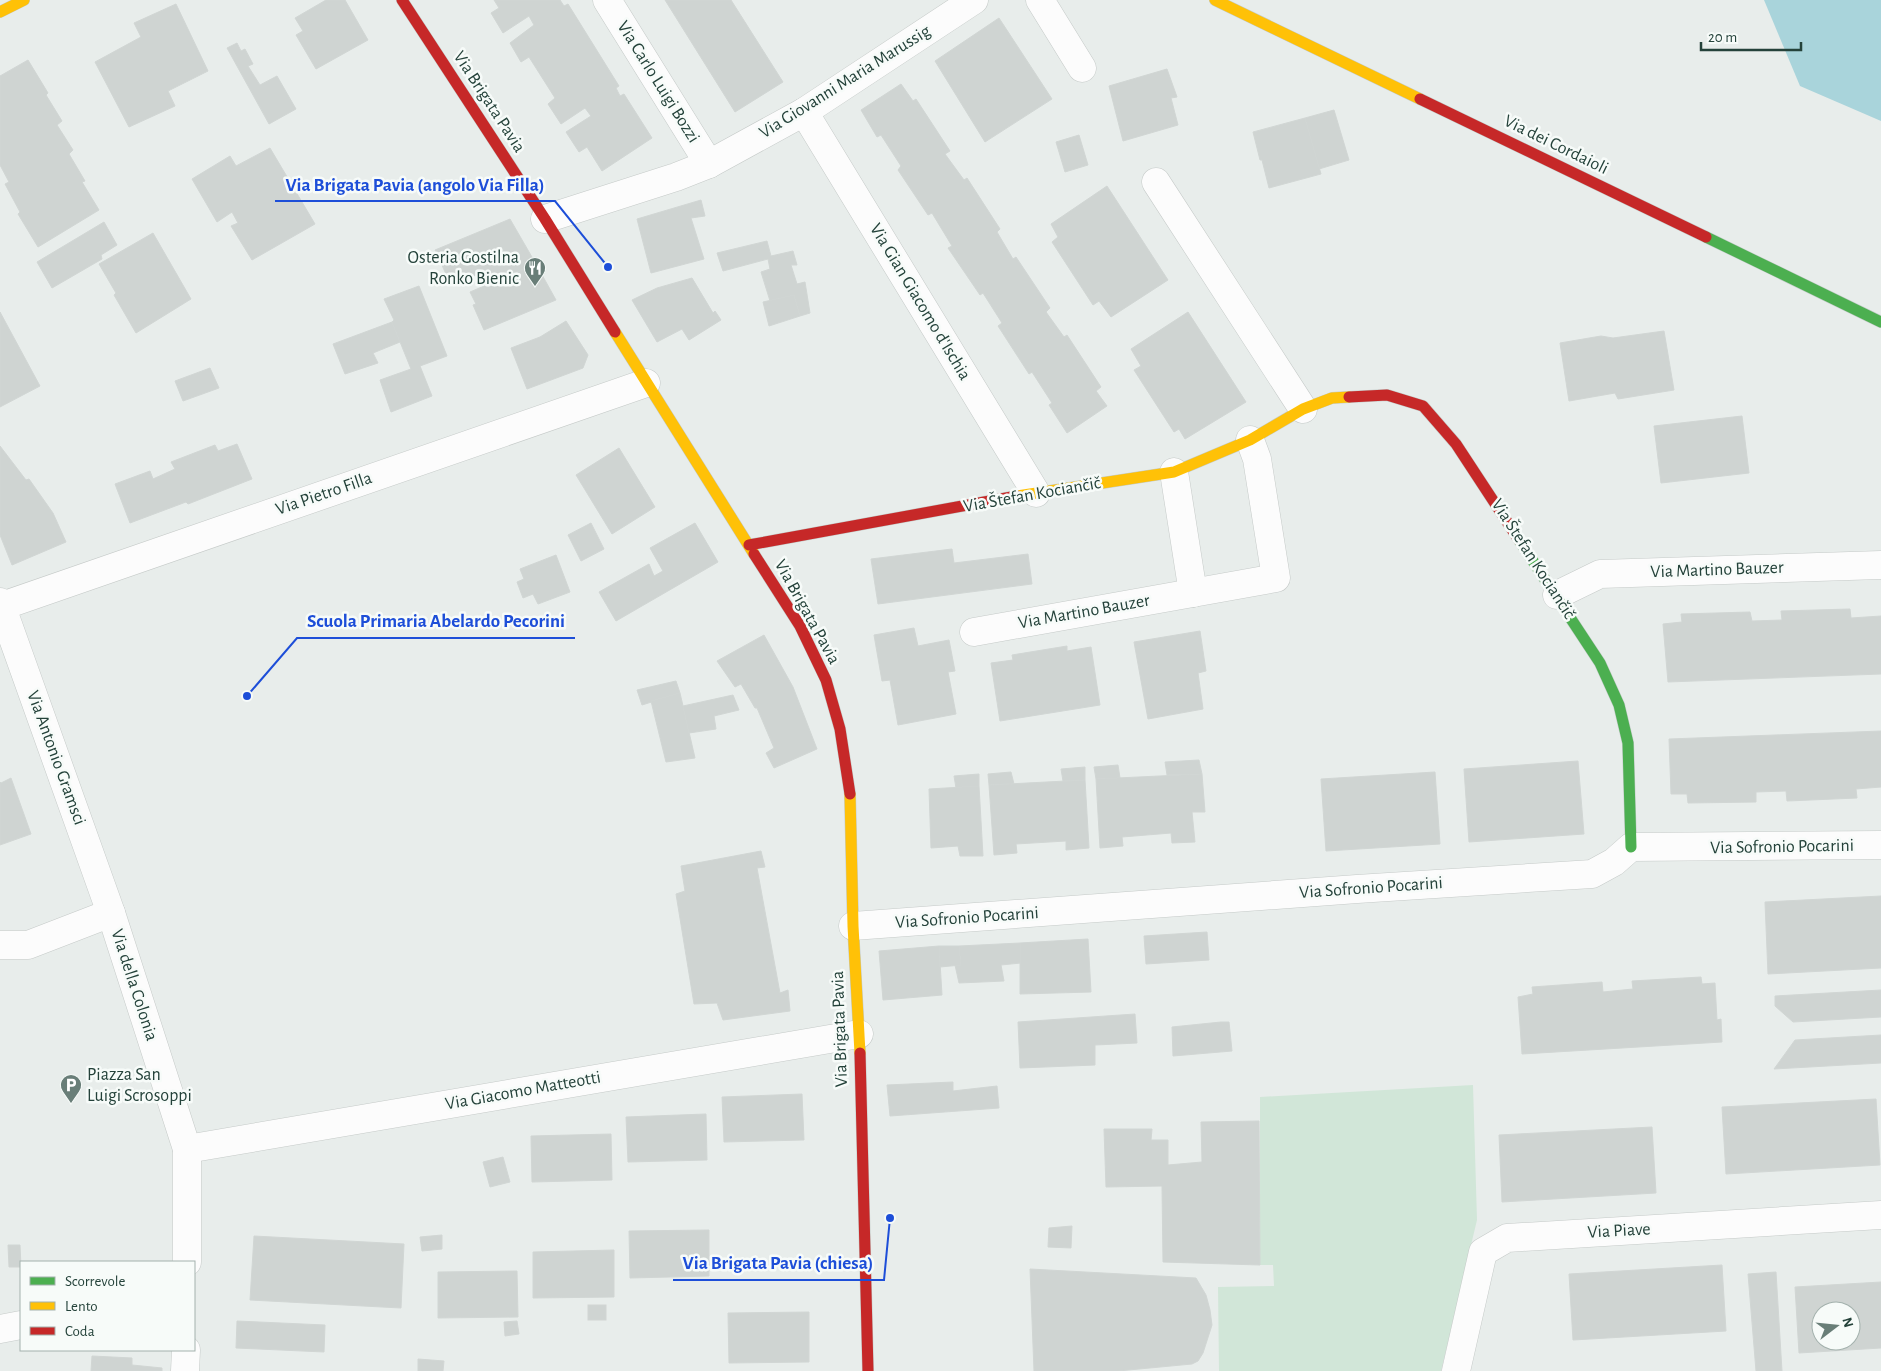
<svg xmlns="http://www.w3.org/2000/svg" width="1881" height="1371" viewBox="0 0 1881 1371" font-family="'Alegreya Sans',sans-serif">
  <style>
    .green { fill: #d1e6d8 }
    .water { fill: #a9d4db }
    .building { fill: #cfd4d2; stroke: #d1d6d4; fill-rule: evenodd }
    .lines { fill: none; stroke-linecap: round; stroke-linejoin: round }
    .street-casing { stroke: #c5cac8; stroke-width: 29 }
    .fast-casing { stroke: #c3cbc8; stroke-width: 12 }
    .slow-casing { stroke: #c3cbc8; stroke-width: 12 }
    .jam-casing { stroke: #c3cbc8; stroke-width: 12 }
    .street { stroke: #fcfcfc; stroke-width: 28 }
    .fast { stroke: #4caf50; stroke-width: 11 }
    .slow { stroke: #ffc107; stroke-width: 11 }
    .jam { stroke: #c62828; stroke-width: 11 }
    .labels { text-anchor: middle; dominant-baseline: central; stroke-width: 5; stroke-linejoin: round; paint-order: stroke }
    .street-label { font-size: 18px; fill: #24423a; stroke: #f7fbf9 }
    .poi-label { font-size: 18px; fill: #24423a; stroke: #f7fbf9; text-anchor: end }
    .leader { fill: none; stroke: #1d4ed8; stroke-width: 2 }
    .callout-dot { fill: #1d4ed8; stroke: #f7fbf9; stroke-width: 2 }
    .callout-label { font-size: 19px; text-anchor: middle; font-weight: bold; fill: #1d4ed8; stroke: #f7fbf9; stroke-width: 5; stroke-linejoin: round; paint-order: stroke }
  </style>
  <rect width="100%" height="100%" fill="#e8edeb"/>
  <path class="green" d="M1473,1085L1477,1220L1441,1371H1219L1218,1287L1274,1286L1273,1265H1260V1097Z"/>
  <path class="water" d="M1764,0H1881V121L1800,86Z"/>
  <g class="building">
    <path d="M326,0H345L368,40L316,69L296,35L303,31L295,18Z"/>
    <path d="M494,0H560L564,6L568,4L619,86L616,88L620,96L624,94L652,138L602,171L587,147L579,152L566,132L591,116L585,108L561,124L548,104L555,98L529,57L521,62L510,43L534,25L529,16L503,33L491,13L499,8Z"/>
    <path d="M665,0H731L783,82L735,112Z"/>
    <path d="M176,4L208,71L168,91L175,106L129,127L95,62L141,37L134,23Z"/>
    <path d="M999,18L1052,99L985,142L935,61Z"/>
    <path d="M237,43L241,51L245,49L253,64L248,66L260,85L277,76L296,109L269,124L227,48Z"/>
    <path d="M28,60L48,93L46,95L62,121L57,125L73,150L69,154L85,181L82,182L99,210L38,247L18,214L20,212L5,184L9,182L0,165V76Z"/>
    <path d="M1167,69L1177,97L1171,98L1178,125L1123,141L1109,86Z"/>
    <path d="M901,84L913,101L916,99L950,151L945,154L964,180L967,178L1000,229L997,232L1013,259L1016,257L1050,308L1046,312L1064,337L1067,335L1101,387L1096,391L1107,406L1067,433L1049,405L1052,403L1032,372L1029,374L998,326L1002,323L983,293L980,295L948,248L952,246L932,213L928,215L898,170L901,166L881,135L877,137L861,110Z"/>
    <path d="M1334,110L1349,160L1319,169L1305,118Z"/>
    <path d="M1305,118L1321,174L1269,188L1262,160H1260L1253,132Z"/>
    <path d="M1079,135L1088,165L1065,172L1056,142Z"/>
    <path d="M270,148L315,224L252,260L231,226L238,223L232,212L217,222L192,179L230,156L236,166Z"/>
    <path d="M1107,186L1168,280L1111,317L1099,301L1093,305L1052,242L1058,237L1051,224Z"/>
    <path d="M701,200L705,216L691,218L704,259L651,273L637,219Z"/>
    <path d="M510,219L536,264L492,282L486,271L451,285L435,250Z"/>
    <path d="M104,222L117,245L101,255L102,259L52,288L37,262Z"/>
    <path d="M153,233L191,299L136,333L114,295L116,293L99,264Z"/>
    <path d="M767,241L771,256L793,251L797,265H791L797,284L805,282L810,313L800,316L794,295L770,301L761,272L770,269L768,259L723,271L717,253Z"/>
    <path d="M536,264L556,300L484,330L473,305L476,304L470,292Z"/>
    <path d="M692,278L713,313L715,311L721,320L689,340L682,329L657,342L632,300L657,288Z"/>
    <path d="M419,286L447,356L420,366L432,396L391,412L380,380L411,369L392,322L394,320L384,299Z"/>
    <path d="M794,295L800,316L769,326L763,302Z"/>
    <path d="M0,312L40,386L0,407Z"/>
    <path d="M1188,312L1246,402L1185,439L1179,429L1174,432L1134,370L1141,366L1131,349Z"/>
    <path d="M566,321L588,355L583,368L527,389L511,348L540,337Z"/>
    <path d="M392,322L400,342L373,353L378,363L345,374L333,344Z"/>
    <path d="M1664,331L1674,390L1618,399L1615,393L1569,401L1560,343L1601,336L1613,338Z"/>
    <path d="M210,368L219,388L183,401L175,381Z"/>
    <path d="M1742,416L1749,473L1661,483L1654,426Z"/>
    <path d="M237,444L252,479L188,504L186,502L130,523L115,484L150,471L153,479L175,469L171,462L215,445L218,451Z"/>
    <path d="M0,446L26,480L29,479L53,513L66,542L12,565L0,535Z"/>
    <path d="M619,448L655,507L612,534L576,475Z"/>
    <path d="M591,523L604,549L581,561L568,535Z"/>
    <path d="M695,523L718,562L616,621L599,592L649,564L654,576L663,571L650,548Z"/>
    <path d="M952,549L954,563L1028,554L1032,584L878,604L871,559Z"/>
    <path d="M556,555L570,592L538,604L533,594L523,598L517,582L524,579L520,569Z"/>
    <path d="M1850,609L1851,618L1881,616V674L1668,682L1663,624L1682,622L1681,614L1750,612L1752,621L1782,620L1781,611Z"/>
    <path d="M914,628L918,646L949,640L955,671L948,672L956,714L898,725L890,680L882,681L874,635Z"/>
    <path d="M1200,631L1206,671L1198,673L1203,709L1148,719L1134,642Z"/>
    <path d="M764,635L793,687L817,749L774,768L766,753L774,748L757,708H755L741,684L735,687L717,661Z"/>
    <path d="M1067,646V651L1091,647L1100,705L1000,721L991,663L1013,660L1012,655Z"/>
    <path d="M676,681L680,693L642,705L637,690Z"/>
    <path d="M680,693L695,758L666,762L651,701Z"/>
    <path d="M733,695L739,710L714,716L716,729L689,733L683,706Z"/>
    <path d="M1881,731V787L1856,789L1857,798L1787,801L1786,791L1756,792V802L1688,803L1687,794H1671L1669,739Z"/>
    <path d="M1199,760L1202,774L1167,775L1165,762Z"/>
    <path d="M1578,761L1584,834L1469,842L1464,769Z"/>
    <path d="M1118,765L1120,778L1096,779L1094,767Z"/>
    <path d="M1085,767V780L1063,781L1061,769Z"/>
    <path d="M1011,772L1014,784L989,785L988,774Z"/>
    <path d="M1435,772L1440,844L1326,851L1321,779Z"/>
    <path d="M979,774V786L956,788L954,776Z"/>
    <path d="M1202,774L1205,812H1192L1195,842L1172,843L1171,833L1122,837L1123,846L1100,848L1096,779Z"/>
    <path d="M11,778L31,834L0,845V782L1,783Z"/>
    <path d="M1085,780L1089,848L1066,850V841L1016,844L1017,853L994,855L989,785Z"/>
    <path d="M979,786L983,856H960L958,846L931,848L929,789Z"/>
    <path d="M761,851L765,867L757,868L780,993L788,990L790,1011L723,1020L717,1003L694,1004L676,894L685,891L681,866Z"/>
    <path d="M1881,896V968L1768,974L1765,902Z"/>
    <path d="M1207,932L1209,960L1146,964L1144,936Z"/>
    <path d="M1088,939L1091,992L1020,994V943Z"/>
    <path d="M1020,943L1021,963L1001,965L1004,981L959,983L955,965H961L959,946Z"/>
    <path d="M939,946L942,995L883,1000L879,951Z"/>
    <path d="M939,946H959L961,965L940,967Z"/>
    <path d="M1701,977L1702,984L1715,983L1717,1020L1721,1019L1722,1042L1522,1054L1518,997L1533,994L1532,987L1602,982L1603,992L1633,989L1632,981Z"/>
    <path d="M1881,990V1017L1793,1022L1775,1006V996Z"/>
    <path d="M1135,1014L1137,1043L1095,1045V1065L1020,1068L1018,1022Z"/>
    <path d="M1221,1022H1229L1232,1051L1173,1056L1172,1027Z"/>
    <path d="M1881,1035V1063L1774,1069L1795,1040Z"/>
    <path d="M953,1082V1091L997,1086L999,1108L890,1116L887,1085Z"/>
    <path d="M802,1094L804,1140L724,1142L722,1097Z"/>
    <path d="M1876,1099L1880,1165L1726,1174L1722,1107Z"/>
    <path d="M706,1114L707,1160L628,1162L626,1117Z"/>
    <path d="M1259,1121L1260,1265L1163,1262L1162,1186L1106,1187L1104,1129H1152L1151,1140H1168V1165L1202,1162L1201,1122Z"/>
    <path d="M1652,1127L1656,1193L1502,1202L1499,1135Z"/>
    <path d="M611,1134L612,1180L532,1182L531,1136Z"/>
    <path d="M503,1157L510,1182L490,1187L483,1162Z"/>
    <path d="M1072,1226L1071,1248L1048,1247L1049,1228Z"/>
    <path d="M709,1230V1276L630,1278L629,1231Z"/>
    <path d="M442,1235V1249L422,1251L420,1237Z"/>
    <path d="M254,1236L404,1244L401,1308L250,1300Z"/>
    <path d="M8,1245H20L21,1267H9Z"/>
    <path d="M614,1250V1297L533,1298V1252Z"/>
    <path d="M1722,1265L1726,1331L1573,1340L1569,1274Z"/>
    <path d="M1030,1269L1196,1278L1206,1295L1210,1310L1212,1325L1203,1353L1198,1361L1192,1364L1118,1371H1034Z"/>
    <path d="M517,1271L518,1317L438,1318V1272Z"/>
    <path d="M1776,1272L1782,1371H1756L1748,1274Z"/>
    <path d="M1881,1282V1348L1799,1353L1795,1287ZM1821,1311H1851V1341H1821Z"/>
    <rect x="588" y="1305" width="18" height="15"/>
    <path d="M809,1312V1362L729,1363L728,1313Z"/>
    <path d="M237,1321L325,1325L324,1352L236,1348Z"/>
    <path d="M517,1321L519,1334L505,1336L504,1322Z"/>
    <path d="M92,1356L132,1358V1365L162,1368V1371H91Z"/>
    <path d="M418,1359L444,1361L443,1371H418Z"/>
  </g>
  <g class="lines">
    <g class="street-casing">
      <g id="street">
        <path d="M607,0L709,164"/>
        <path d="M1040,0L1082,68"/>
        <path d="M804,112L1036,493"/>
        <path d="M1156,182L1303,409"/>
        <path d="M545,219L676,177L709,164L804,112L974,0"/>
        <path d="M1174,472L1193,593"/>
        <path d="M1557,595L1600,574L1881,565"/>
        <path d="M0,602L111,913L187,1149V1262"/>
        <path d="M2,606L646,383"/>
        <path d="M974,632L1276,578L1257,459L1250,440"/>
        <path d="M853,926L1357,889L1592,874L1614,862L1631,847L1881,845"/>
        <path d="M0,945H28L111,913"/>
        <path d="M187,1149L859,1034"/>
        <path d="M0,1329L21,1325"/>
        <path d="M185,1371L186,1350"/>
        <path d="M1456,1371L1483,1252L1507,1238L1881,1215"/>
      </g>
    </g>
    <g class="fast-casing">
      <g id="fast">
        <path d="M1706,237L1881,322"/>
        <path d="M1519,540L1600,663L1619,705L1628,743L1631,847"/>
      </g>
    </g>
    <g class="slow-casing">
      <g id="slow">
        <path d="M1215,0L1420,99"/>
        <path d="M0,12L24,0"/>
        <path d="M615,332L754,554"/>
        <path d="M1017,496L1174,472L1250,440L1303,409L1332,398L1349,397"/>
        <path d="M850,794L853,926L860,1053"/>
      </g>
    </g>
    <g class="jam-casing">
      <g id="jam">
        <path d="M402,0L545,219L615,332"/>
        <path d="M1420,99L1706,237"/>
        <path d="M1349,397L1387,395L1423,406L1456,444L1519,540"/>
        <path d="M749,545L1017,496"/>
        <path d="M754,554L800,626L826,680L840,729L850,794"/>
        <path d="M860,1053L868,1371"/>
      </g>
    </g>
    <use href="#street" class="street"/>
    <use href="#fast" class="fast"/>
    <use href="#slow" class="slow"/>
    <use href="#jam" class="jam"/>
  </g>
  <defs>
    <g id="restaurant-pin" transform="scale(1.125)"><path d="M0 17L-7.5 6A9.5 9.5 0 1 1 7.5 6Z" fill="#697e78" stroke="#f7fbf9"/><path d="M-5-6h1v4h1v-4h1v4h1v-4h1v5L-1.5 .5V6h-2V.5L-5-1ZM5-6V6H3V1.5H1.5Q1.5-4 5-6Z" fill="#fff"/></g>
    <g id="parking-pin" transform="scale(1.125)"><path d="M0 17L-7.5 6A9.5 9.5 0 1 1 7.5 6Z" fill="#697e78" stroke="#f7fbf9"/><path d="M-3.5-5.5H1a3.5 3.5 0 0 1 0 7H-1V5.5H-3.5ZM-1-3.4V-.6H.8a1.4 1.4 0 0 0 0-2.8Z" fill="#fff"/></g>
  </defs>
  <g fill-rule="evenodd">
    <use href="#restaurant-pin" x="535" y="268"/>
    <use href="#parking-pin" x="71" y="1085"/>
  </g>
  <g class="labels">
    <g class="street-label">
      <text transform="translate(658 82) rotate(58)">Via Carlo Luigi Bozzi</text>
      <text transform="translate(845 82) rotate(-32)">Via Giovanni Maria Marussig</text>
      <text transform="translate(489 102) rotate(57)">Via Brigata Pavia</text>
      <text transform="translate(1556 145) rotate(26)">Via dei Cordaioli</text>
      <text transform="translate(920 302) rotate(59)">Via Gian Giacomo d'Ischia</text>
      <text transform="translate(324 494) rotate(-19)">Via Pietro Filla</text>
      <text transform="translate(1032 495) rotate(-10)">Via Štefan Kociančič</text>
      <text transform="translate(1533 559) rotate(57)">Via Štefan Kociančič</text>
      <text transform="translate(1717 570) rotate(-2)">Via Martino Bauzer</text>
      <text transform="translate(807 612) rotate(61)">Via Brigata Pavia</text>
      <text transform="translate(1084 612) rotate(-10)">Via Martino Bauzer</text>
      <text transform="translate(56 758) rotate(70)">Via Antonio Gramsci</text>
      <text transform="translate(1782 847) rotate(-1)">Via Sofronio Pocarini</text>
      <text transform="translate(1371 888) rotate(-4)">Via Sofronio Pocarini</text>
      <text transform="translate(967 918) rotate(-4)">Via Sofronio Pocarini</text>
      <text transform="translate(134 985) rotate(72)">Via della Colonia</text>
      <text transform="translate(840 1029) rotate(-92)">Via Brigata Pavia</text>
      <text transform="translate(523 1091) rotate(-10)">Via Giacomo Matteotti</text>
      <text transform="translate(1619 1231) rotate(-3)">Via Piave</text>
    </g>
    <g class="poi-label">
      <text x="519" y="258">Osteria Gostilna<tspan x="519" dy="21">Ronko Bienic</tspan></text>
      <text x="87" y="1075" text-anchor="start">Piazza San<tspan x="87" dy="21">Luigi Scrosoppi</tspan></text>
    </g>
  </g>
  <path class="leader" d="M608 267L555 201H275M247 696L297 638H575M890 1218L884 1280H673"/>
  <g class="callout-dot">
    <circle cx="608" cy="267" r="5"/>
    <circle cx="247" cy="696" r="5"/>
    <circle cx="890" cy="1218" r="5"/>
  </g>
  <g class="callout-label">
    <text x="415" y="191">Via Brigata Pavia (angolo Via Filla)</text>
    <text x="436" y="627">Scuola Primaria Abelardo Pecorini</text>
    <text x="778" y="1269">Via Brigata Pavia (chiesa)</text>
  </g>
  <rect x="20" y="1261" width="175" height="90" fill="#f7fbf9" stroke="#a3b1ad"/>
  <rect x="30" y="1277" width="25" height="8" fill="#4caf50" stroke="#a3b1ad"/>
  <text x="65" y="1286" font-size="15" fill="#24423a">Scorrevole</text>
  <rect x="30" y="1302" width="25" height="8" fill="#ffc107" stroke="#a3b1ad"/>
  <text x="65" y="1311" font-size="15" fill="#24423a">Lento</text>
  <rect x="30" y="1327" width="25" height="8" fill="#c62828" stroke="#a3b1ad"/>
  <text x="65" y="1336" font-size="15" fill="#24423a">Coda</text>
  <g transform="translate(1836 1326) rotate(74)"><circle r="24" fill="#f7fbf9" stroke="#a3b1ad"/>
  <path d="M0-4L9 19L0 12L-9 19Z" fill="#697e78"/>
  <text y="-8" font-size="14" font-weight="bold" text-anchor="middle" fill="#24423a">N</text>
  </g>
  <path d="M1701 42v8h100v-8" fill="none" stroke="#24423a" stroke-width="2.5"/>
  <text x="1708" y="42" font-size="15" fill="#24423a" stroke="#f7fbf9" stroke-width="4" paint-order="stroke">20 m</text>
</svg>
